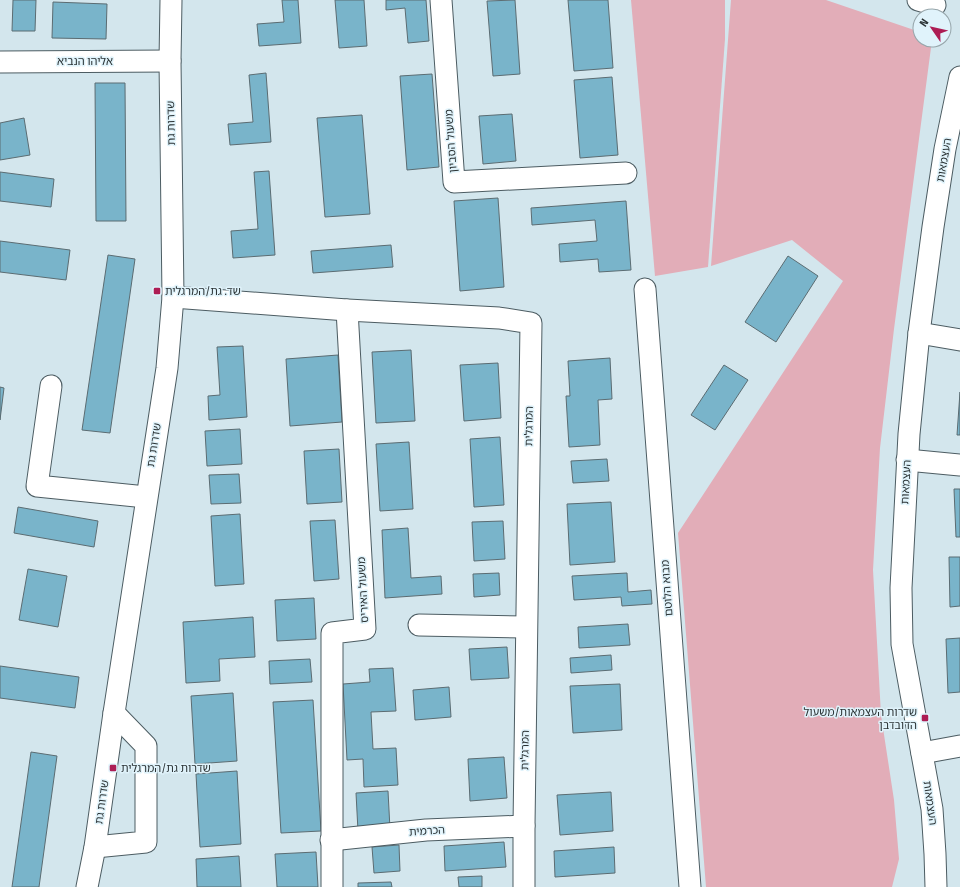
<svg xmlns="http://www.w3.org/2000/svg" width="960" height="887" viewBox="0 0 960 887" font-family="'Fira Sans Condensed','Noto Sans Hebrew',sans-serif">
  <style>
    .green { fill: #e2adb8 }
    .building { fill: #79b4ca; stroke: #5b6c72 }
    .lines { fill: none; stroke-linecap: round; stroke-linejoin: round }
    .minor-casing { stroke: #4c5c62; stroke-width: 23 }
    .minor { stroke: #fff; stroke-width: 21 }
    .poi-dot { fill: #ad1d54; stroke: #e0f3fb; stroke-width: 1.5 }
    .labels { text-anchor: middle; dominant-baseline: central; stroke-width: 3; stroke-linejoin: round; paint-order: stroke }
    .street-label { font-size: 11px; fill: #2a3234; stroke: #e0f3fb }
    .poi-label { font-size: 11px; fill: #2a3234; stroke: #e0f3fb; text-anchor: start }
  </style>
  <rect width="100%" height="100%" fill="#d3e6ed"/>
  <g class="green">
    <path d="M631,0H725V39L708,267L655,276Z"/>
    <path d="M731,0H826L920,32V40H932L894,329L880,448L873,570L881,715L894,800L899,859L892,887H706L678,533L843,281L792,240L711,266Z"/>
  </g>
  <g class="building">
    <path d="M13,0H36L35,31H12Z"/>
    <path d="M282,0H298L301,43L259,46L257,24L284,22Z"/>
    <path d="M335,0H364L367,46L339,48Z"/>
    <path d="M386,0H426L429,41L408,43L405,8L386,10Z"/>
    <path d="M515,0L520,74L493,76L487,1Z"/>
    <path d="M568,0H608L613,68L574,71Z"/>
    <path d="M53,2L107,4L106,39L52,38Z"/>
    <path d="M266,73L271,142L230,145L228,124L253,122L249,75Z"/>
    <path d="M432,74L439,167L407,170L400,76Z"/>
    <path d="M612,77L618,155L580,158L574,80Z"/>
    <path d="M95,83H125L126,221H96Z"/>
    <path d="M512,114L516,161L483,164L479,116Z"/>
    <path d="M362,115L370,214L325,217L317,118Z"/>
    <path d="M24,118L30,155L0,160V123Z"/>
    <path d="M269,171L275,255L233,258L231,231L258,229L254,172Z"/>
    <path d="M0,172L54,179L51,207L0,201Z"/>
    <path d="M498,198L504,287L460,291L454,201Z"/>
    <path d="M626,201L631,270L599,272L598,259L560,262L559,244L597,241L595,220L532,225L531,208Z"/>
    <path d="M0,241L70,250L66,280L0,272Z"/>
    <path d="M391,245L393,267L313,273L311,251Z"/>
    <path d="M108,255L135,259L110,433L82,430Z"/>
    <path d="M788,256L818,276L776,342L745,322Z"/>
    <path d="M243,346L247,417L209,420L208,396L220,395L217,347Z"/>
    <path d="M411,350L415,421L376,423L372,352Z"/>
    <path d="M338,355L342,422L290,426L286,359Z"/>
    <path d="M610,358L612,399L598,400L600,445L569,447L566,396H570L568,361Z"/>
    <path d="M498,363L501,418L464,421L460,365Z"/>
    <path d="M724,365L748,380L715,430L691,415Z"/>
    <path d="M0,387L4,388L0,420Z"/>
    <path d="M960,392V435H957Z"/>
    <path d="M240,429L242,464L207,466L205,431Z"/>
    <path d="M500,437L504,505L474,507L470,439Z"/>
    <path d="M409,442L413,509L380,511L376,444Z"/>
    <path d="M339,449L342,502L307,504L304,451Z"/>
    <path d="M607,459L609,481L573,483L571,461Z"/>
    <path d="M239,474L241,503L211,504L209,475Z"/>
    <path d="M954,489H960V537H956Z"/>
    <path d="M611,502L615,562L570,565L567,504Z"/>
    <path d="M18,507L98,521L94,547L14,533Z"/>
    <path d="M240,514L244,584L215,586L211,516Z"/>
    <path d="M335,520L339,579L314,581L310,521Z"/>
    <path d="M503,521L505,559L474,561L472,522Z"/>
    <path d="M408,528L411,578L441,576L442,594L385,598L382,530Z"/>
    <path d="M949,557H960V606L950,607Z"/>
    <path d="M28,569L67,576L58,627L19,620Z"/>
    <path d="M499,573L500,595L474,597L473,574Z"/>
    <path d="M627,573L628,592L651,590L652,604L622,606L621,597L574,600L572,576Z"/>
    <path d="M314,598L316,639L277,641L275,600Z"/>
    <path d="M253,617L255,657L219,659L220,681L186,683L183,622Z"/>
    <path d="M628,624L630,645L579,648L578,627Z"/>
    <path d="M960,638V692L948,693L946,639Z"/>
    <path d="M507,647L509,678L471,680L469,649Z"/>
    <path d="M611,655L612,670L571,673L570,658Z"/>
    <path d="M310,659L312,682L270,684L269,661Z"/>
    <path d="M0,666L79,677L75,708L0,698Z"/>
    <path d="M393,668L396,711L371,712L373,749L396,748L398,785L364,787L363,759L347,760L343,684L370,682L369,669Z"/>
    <path d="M620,684L622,730L573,733L570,686Z"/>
    <path d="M449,687L451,717L415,720L413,690Z"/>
    <path d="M233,693L237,761L195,764L191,696Z"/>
    <path d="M313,700L321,831L281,833L273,702Z"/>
    <path d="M31,752L57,756L39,887H12Z"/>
    <path d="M504,757L507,798L470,801L468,759Z"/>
    <path d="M237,771L241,844L200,847L196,774Z"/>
    <path d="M388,791L390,829L358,831L356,793Z"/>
    <path d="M611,792L613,831L560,835L557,795Z"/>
    <path d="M504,842L506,867L445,871L444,846Z"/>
    <path d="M399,845L400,871L374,873L372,847Z"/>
    <path d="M614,847L615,873L555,877L554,851Z"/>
    <path d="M316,852L318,887H277L275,854Z"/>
    <path d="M239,856L241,887H197L196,859Z"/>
    <path d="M482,876V887H459L458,877Z"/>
    <path d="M391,882L392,887H358V883Z"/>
  </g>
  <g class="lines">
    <g class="minor-casing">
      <g id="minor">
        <path d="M441,0L454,182L626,173"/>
        <path d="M918,0L935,5"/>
        <path d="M0,62L170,61"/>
        <path d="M645,289L690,887"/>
        <path d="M173,297L347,310L499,318L531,323L524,826V887"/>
        <path d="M919,333L960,340"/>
        <path d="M51,386L37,486L146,497"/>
        <path d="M907,460L960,465"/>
        <path d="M419,625L526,627"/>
        <path d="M922,753L960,746"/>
        <path d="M331,840L426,830L524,826"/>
        <path d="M95,847L146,842V746L114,713"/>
        <path d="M87,887L95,847L114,713L167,368L173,297L170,61L171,0"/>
        <path d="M332,887V633L365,629L347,310"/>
        <path d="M936,887L935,854L932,809L902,644L901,588L909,434L919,333L933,227L945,149L960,77"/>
      </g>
    </g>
    <use href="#minor" class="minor"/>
  </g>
  <g class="poi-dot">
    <rect x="153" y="287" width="8" height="8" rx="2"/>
    <rect x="921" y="714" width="8" height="8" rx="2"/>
    <rect x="109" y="764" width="8" height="8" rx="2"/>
  </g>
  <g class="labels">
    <g class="street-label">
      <text x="85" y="61">אליהו הנביא</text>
      <text transform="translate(171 123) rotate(-91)">שדרות גת</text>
      <text transform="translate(451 141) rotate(-94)">משעול הסביון</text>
      <text transform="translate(944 160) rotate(-80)">העצמאות</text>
      <text transform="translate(529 426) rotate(-89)">המרגלית</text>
      <text transform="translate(154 445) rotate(-81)">שדרות גת</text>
      <text transform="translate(906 482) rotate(-87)">העצמאות</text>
      <text transform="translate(667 588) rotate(-94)">מבוא הלוטם</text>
      <text transform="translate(363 590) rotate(-93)">משעול האיריס</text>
      <text transform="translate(525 750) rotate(-89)">המרגלית</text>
      <text transform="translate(102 802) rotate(-82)">שדרות גת</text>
      <text transform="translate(930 803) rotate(82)">העצמאות</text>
      <text transform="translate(427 831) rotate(-4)">הכרמית</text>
    </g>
    <g class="poi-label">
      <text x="165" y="291">שד. גת/המרגלית</text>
      <text x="917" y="712" text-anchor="end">שדרות העצמאות/משעול<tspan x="917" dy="13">הדובדבן</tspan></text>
      <text x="121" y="768">שדרות גת/המרגלית</text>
    </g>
  </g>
  <g transform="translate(932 28) rotate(304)"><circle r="19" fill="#e0f3fb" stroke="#97a6ab"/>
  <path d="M0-3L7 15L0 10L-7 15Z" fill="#ad1d54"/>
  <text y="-6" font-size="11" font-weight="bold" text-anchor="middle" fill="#2a3234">N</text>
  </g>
</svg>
